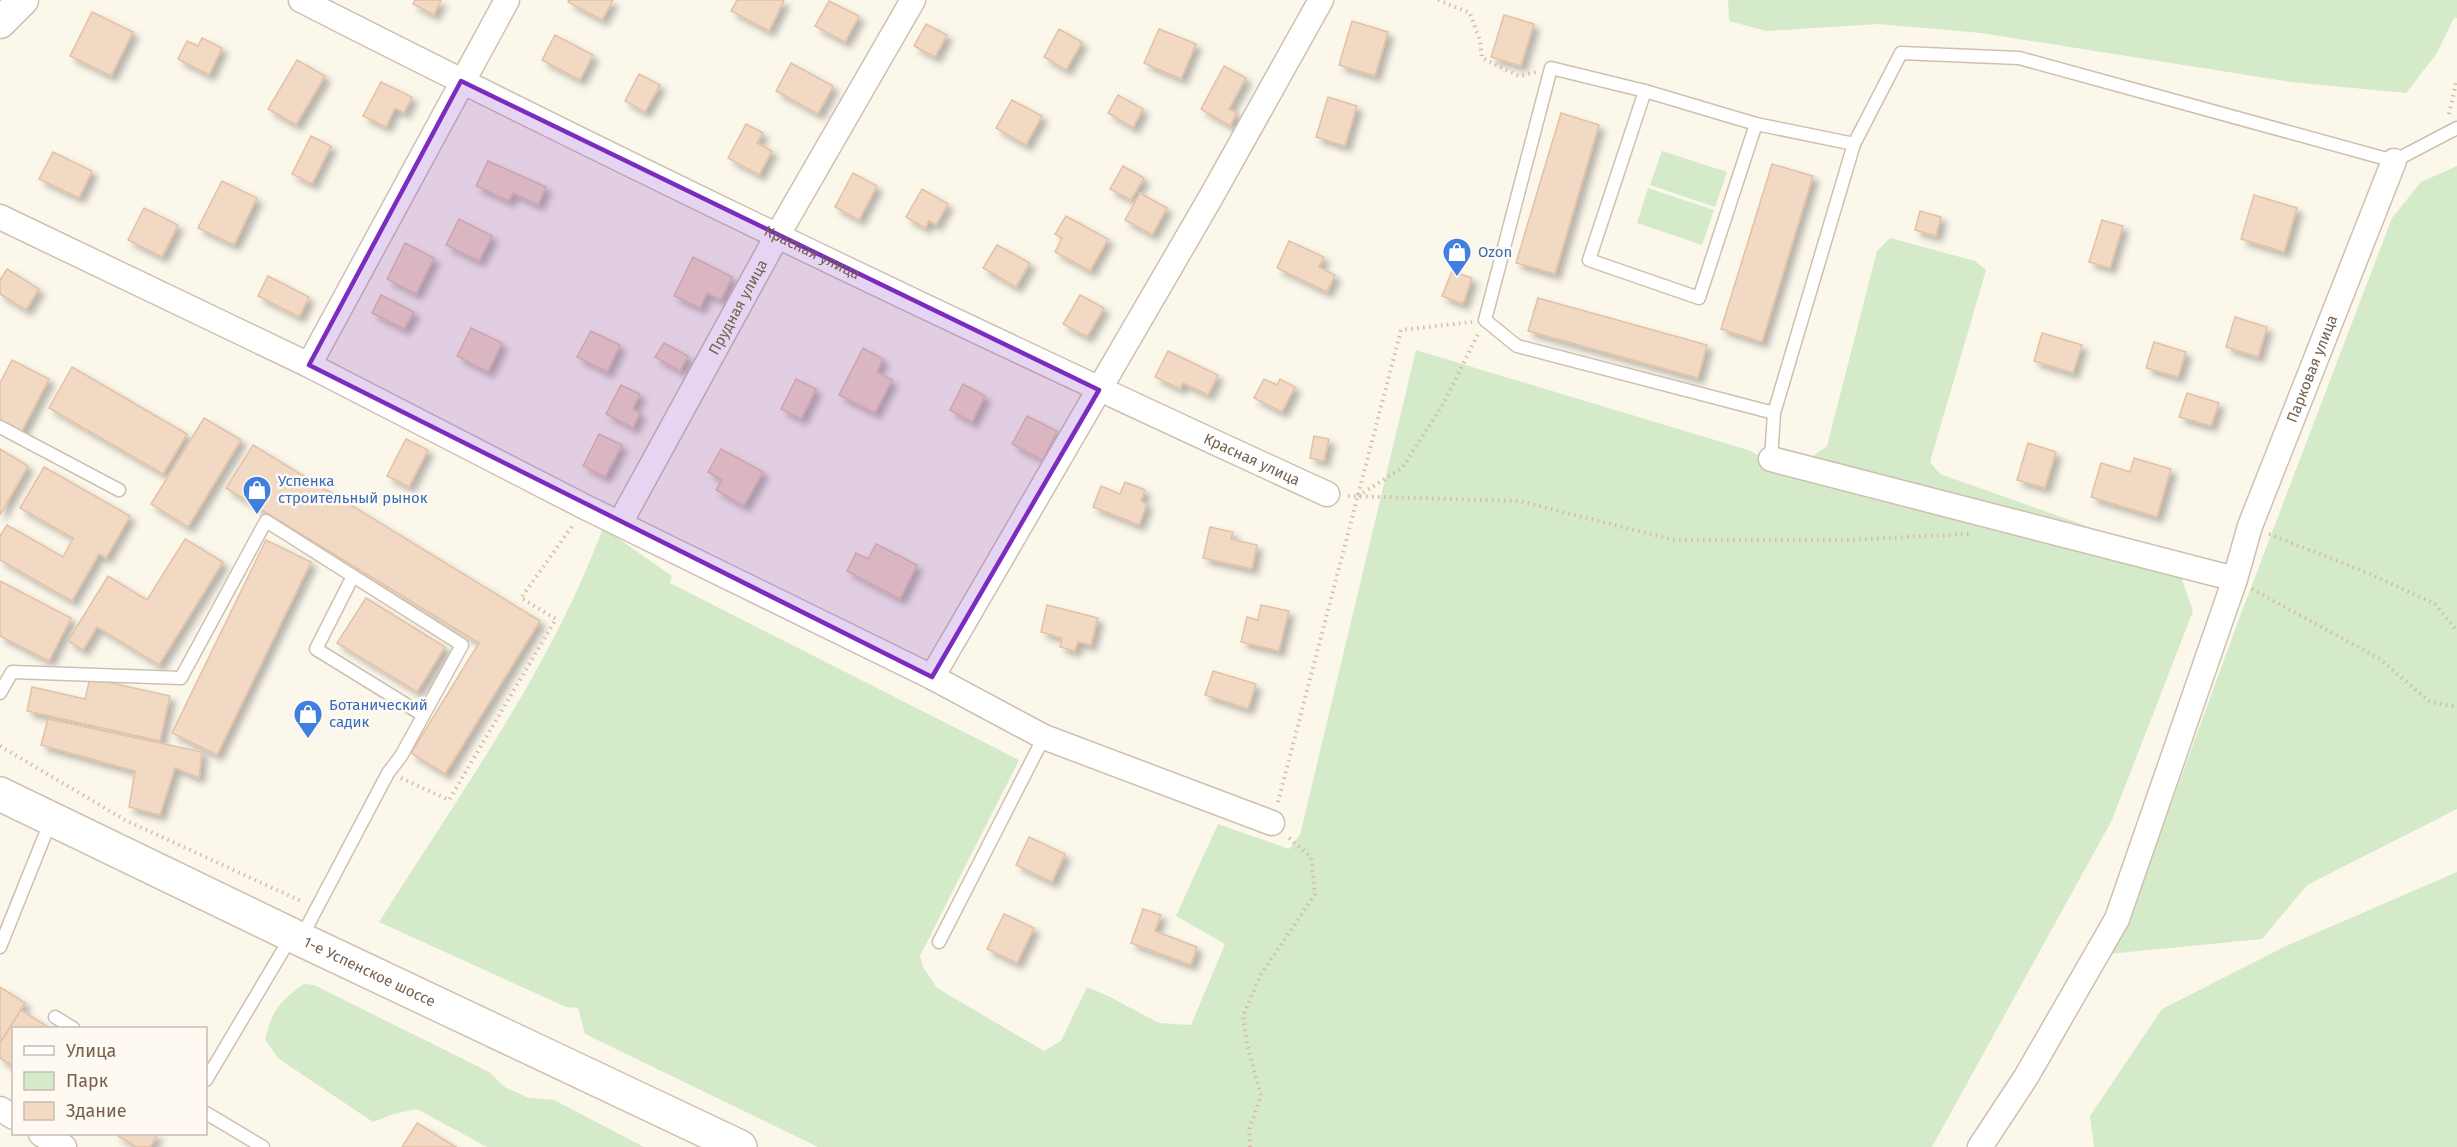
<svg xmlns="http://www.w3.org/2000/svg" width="2457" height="1147" viewBox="0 0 2457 1147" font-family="'Fira Sans',sans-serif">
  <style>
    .green { fill: #d4eac9 }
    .building { fill: #f1d9c3; stroke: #e3c1a4; stroke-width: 1.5; filter: url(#shadow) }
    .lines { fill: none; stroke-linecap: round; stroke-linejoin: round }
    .service-casing { stroke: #cec0b0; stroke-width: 15 }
    .minor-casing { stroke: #cec0b0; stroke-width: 27 }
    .tertiary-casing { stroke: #cec0b0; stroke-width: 33 }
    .secondary-casing { stroke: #d1c0ae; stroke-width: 36 }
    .path { stroke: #d6bca6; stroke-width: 4; stroke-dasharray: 1.5 4.5; stroke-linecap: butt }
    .service { stroke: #fff; stroke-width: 12 }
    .minor { stroke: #fff; stroke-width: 24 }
    .tertiary { stroke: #fff; stroke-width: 30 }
    .secondary { stroke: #fff; stroke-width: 33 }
    .marked { fill: #7b2cbf; fill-opacity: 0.2; stroke: #7b2cbf; stroke-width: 4.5; stroke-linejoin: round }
    .labels { text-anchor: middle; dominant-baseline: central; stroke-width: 5; stroke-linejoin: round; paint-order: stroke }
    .street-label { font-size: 15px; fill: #77604e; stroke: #fefaf1 }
    .shop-label { font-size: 15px; fill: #366cbe; stroke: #fefaf1; text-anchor: start }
  </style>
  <defs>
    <filter id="shadow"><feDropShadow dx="5.5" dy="5.5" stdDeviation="3" flood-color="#0004"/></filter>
  </defs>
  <rect width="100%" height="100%" fill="#fcf7eb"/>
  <g class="green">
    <path d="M1728,0H2457V18H2454L2437,53L2406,93L2291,82L1981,33L1879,24L1766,31L1729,21Z"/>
    <path d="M1662,151L1727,172L1715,207L1650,185Z"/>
    <path d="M2457,166V809L2307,885L2262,939L2108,954L2147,870L2239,619L2392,218L2421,182Z"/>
    <path d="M1648,188L1714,210L1702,245L1637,223Z"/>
    <path d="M1890,238L1975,261L1986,270L1930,462L1940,474L2174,557L2193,611L2112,820L1932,1147H818L585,1034L578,1008L566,1007L379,922C459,795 550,670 603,528L672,576L670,583L1019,760L920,956L923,967L937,988L1044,1051L1061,1041L1087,987L1108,996L1159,1023L1191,1025L1225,944L1176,916L1218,824L1289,849L1300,835L1416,350L1748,450L1791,472L1827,446L1877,251Z"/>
    <path d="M2457,872V1147H2094L2090,1116L2162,1009L2286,946Z"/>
    <path d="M304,984L314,985L489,1072L506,1088L529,1098L554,1100L644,1147H487L417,1109L394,1114L373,1122L279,1059L265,1040C272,1010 280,1001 304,984Z"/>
  </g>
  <g class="building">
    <path d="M415,0H441L434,15L413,4Z"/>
    <path d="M569,0H613L602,20L568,2Z"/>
    <path d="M737,0H782L784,1L769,31L731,11Z"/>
    <path d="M829,1L859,16L845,42L815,26Z"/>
    <path d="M92,12L133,32L111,76L70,56Z"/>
    <path d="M1504,15L1534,24L1521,66L1491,57Z"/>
    <path d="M1352,21L1388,32L1375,76L1339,65Z"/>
    <path d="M926,24L947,35L935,57L914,46Z"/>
    <path d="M1059,29L1082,42L1066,70L1044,57Z"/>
    <path d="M1159,29L1196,44L1181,79L1144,63Z"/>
    <path d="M555,35L593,55L580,80L542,60Z"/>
    <path d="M202,38L222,48L209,75L178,59L187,41L198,46Z"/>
    <path d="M297,60L325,76L296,125L268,109Z"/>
    <path d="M791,63L833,86L818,114L776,91Z"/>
    <path d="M1224,66L1246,78L1229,109L1237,113L1230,126L1201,109Z"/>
    <path d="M639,74L660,85L645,112L625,101Z"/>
    <path d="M381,82L412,97L404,113L395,108L386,127L363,116Z"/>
    <path d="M1118,95L1143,109L1133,128L1108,113Z"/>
    <path d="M1328,97L1357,106L1345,146L1316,137Z"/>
    <path d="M1012,100L1042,116L1026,145L996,128Z"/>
    <path d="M1561,113L1599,125L1555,274L1516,263Z"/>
    <path d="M746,124L763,133L757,143L772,151L759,175L728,158Z"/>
    <path d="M311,136L331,146L312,184L292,174Z"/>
    <path d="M53,152L92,171L79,198L39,179Z"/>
    <path d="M488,161L546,187L538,205L513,193L509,201L476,186Z"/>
    <path d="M1772,164L1813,176L1762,342L1721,329Z"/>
    <path d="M1123,166L1144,178L1131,200L1110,189Z"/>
    <path d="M853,173L877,186L859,220L835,207Z"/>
    <path d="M222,181L257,198L234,245L198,228Z"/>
    <path d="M922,189L948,204L936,225L929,221L925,228L906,217Z"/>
    <path d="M1140,193L1167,208L1152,235L1125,220Z"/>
    <path d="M2254,195L2297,208L2284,252L2241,239Z"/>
    <path d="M144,208L178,225L162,257L128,240Z"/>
    <path d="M1920,211L1941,217L1936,236L1915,230Z"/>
    <path d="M1066,216L1108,239L1090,271L1055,252L1062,238L1055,234Z"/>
    <path d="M459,219L492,236L479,261L446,245Z"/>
    <path d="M2102,220L2123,226L2110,268L2089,262Z"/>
    <path d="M1289,241L1324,257L1319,267L1335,275L1327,292L1277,268Z"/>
    <path d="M405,243L434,258L416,294L387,279Z"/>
    <path d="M997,245L1030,263L1016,287L983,268Z"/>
    <path d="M693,257L732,277L721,300L707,293L700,308L674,296Z"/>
    <path d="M7,269L39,289L26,310L0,294V280Z"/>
    <path d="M1452,271L1472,278L1463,304L1442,296Z"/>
    <path d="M268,276L309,297L299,317L258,296Z"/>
    <path d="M381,295L414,312L404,329L372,313Z"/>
    <path d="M1080,295L1104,308L1087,337L1063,324Z"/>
    <path d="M1538,298L1707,345L1698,378L1528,331Z"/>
    <path d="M2235,317L2267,327L2258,357L2226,347Z"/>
    <path d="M471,328L502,343L488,372L457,356Z"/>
    <path d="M591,331L620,345L607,372L577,357Z"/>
    <path d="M2042,333L2082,345L2073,373L2034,361Z"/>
    <path d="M2154,342L2186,352L2178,377L2146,368Z"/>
    <path d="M664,343L688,356L680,371L655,357Z"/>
    <path d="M863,348L883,359L877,372L892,380L875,413L839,395Z"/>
    <path d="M1168,351L1218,375L1208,395L1183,383L1180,389L1155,377Z"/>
    <path d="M12,360L49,379L21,433L0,422V383Z"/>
    <path d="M72,367L187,434L163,474L49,408Z"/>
    <path d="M796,379L816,389L801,419L781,409Z"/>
    <path d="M1264,379L1277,385L1280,379L1295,387L1282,412L1254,398Z"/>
    <path d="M963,384L985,396L972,422L950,410Z"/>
    <path d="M621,385L640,394L633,409L640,413L633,428L606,414Z"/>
    <path d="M2187,393L2219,403L2211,426L2179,417Z"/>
    <path d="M1027,416L1057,431L1043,460L1012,444Z"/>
    <path d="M204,418L241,440L188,527L151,504Z"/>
    <path d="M599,434L622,445L605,477L583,466Z"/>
    <path d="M1314,436L1329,439L1324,461L1310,458Z"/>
    <path d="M406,439L428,450L409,487L387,476Z"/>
    <path d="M2028,443L2056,452L2045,488L2017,480Z"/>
    <path d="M253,445L540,621L445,774L411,753L479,643L226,488Z"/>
    <path d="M0,449L28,466L0,515Z"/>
    <path d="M721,449L763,472L744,506L716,490L722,480L708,472Z"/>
    <path d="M2134,458L2171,469L2157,517L2091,497L2101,463L2130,472Z"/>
    <path d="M44,467L130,516L106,558L99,554L72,601L0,560V536L7,525L63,557L73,538L20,508Z"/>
    <path d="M1125,482L1145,490L1141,501L1147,504L1139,525L1093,507L1101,486L1120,494Z"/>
    <path d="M1210,527L1233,532L1231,539L1257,545L1252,569L1203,558Z"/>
    <path d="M185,539L223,562L159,665L97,627L83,650L68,641L108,576L147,600Z"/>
    <path d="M266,540L311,562L217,755L172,733Z"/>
    <path d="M876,544L917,565L900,599L847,571L856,553L868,559Z"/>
    <path d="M0,581L71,618L49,661L0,636Z"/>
    <path d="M366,598L445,647L417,692L337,643Z"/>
    <path d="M1047,605L1098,618L1091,645L1078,642L1075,651L1060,647L1062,638L1041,632Z"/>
    <path d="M1261,605L1289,611L1279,651L1241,642L1247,617L1258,620Z"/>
    <path d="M1213,671L1256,684L1248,709L1205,695Z"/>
    <path d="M90,678L170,696L160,741L27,711L32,687L85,699Z"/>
    <path d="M48,719L202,752L199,778L175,768L160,815L129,807L135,771L41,745Z"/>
    <path d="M1029,837L1065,854L1052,882L1016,865Z"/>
    <path d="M1143,909L1161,915L1155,931L1197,947L1191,965L1131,943Z"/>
    <path d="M1004,914L1034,928L1017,963L987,949Z"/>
    <path d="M0,987L25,1003L0,1043Z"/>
    <path d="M21,1010L50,1028H14V1067L0,1058V1043Z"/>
    <path d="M417,1123L456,1147H402Z"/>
    <path d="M115,1134H158L150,1147H136Z"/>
  </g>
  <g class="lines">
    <g class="service-casing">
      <g id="service">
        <path d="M1645,91L1589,260L1699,298L1756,124"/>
        <path d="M1774,413L1517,346L1485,320L1551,68L1645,91L1756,124L1854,144L1901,53L2019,58L2394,161L2457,128"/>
        <path d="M0,427L119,490"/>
        <path d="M1771,459L1774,413L1854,144"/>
        <path d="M353,576L316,649L423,715"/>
        <path d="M0,693L12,672L181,678L266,521L462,645L401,756L388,773L301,938"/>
        <path d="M939,942L1044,737"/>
        <path d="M0,947L51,820"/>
        <path d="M55,1017L73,1028"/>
        <path d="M206,1080L291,937"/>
        <path d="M206,1113L263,1147"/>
      </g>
    </g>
    <g class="minor-casing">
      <g id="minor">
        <path id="s1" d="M301,0C639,172 982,336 1327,494"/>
        <path d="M0,217L309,365L585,507L932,677L1044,737L1272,823"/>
        <path d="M309,365L507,0"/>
        <path d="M1771,459L2235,579"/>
        <path id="s2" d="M620,523L777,236L913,0"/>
        <path d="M932,677L1211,197L1321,0"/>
        <path d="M0,1109L14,1117"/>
        <path d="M41,1134L64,1147"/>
        <path id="s3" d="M1980,1147L2026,1077L2117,919L2235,579L2250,526L2394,161"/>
      </g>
    </g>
    <g class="tertiary-casing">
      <path id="tertiary" d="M0,23L23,0"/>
    </g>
    <g class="secondary-casing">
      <g id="secondary">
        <path id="s4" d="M0,794L300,939L740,1147"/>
      </g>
    </g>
    <g class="path">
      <path d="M1438,0L1470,13L1480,41L1482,58L1519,76L1536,72"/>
      <path d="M2449,114L2457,79"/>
      <path d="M1348,496L1519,501L1674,540H1848L1969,534"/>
      <path d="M1358,496L1402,468L1442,406L1479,332"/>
      <path d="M2269,534L2370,574L2435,604L2457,631"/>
      <path d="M2252,589L2380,659L2430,702L2457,707"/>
      <path d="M0,746L125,820L303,902"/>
      <path d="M401,778L449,800L556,619L521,598L573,525"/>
      <path d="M1278,802L1401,330L1472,322"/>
      <path d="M1250,1147L1249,1130L1261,1096L1247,1044L1243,1016L1260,976L1315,894L1311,857L1288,837"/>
    </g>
    <use href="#service" class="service"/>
    <use href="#minor" class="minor"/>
    <use href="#tertiary" class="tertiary"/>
    <use href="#secondary" class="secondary"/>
  </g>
  <path class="marked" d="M461,81L1099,390L932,677L309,365Z"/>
  <defs>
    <g id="shop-pin" transform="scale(1.5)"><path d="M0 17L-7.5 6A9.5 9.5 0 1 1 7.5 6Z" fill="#3f7fe0" stroke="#fefaf1"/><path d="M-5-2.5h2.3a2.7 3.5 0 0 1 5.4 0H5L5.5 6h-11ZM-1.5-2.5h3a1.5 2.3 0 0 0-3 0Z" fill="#fff"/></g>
  </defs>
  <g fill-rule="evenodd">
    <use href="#shop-pin" x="1457" y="252"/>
    <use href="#shop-pin" x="257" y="490"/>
    <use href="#shop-pin" x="308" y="714"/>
  </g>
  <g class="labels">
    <g class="street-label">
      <text stroke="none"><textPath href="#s1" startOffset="570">Красная улица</textPath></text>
      <text stroke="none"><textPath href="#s2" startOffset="246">Прудная улица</textPath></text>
      <text stroke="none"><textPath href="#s3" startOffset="850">Парковая улица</textPath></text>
      <text stroke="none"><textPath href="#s1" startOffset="1056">Красная улица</textPath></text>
      <text stroke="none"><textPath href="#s4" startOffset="410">1-е Успенское шоссе</textPath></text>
    </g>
    <g class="shop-label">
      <text x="1478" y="252">Ozon</text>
      <text x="278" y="481">Успенка<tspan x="278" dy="17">строительный рынок</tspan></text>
      <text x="329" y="705">Ботанический<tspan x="329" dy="17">садик</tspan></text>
    </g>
  </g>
  <rect x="12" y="1027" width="195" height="108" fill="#fefaf1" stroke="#c8bcb0" stroke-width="1.5"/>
  <rect x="24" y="1046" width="30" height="9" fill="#ffffff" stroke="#c8bcb0" stroke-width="1.5"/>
  <text x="66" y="1057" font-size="18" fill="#77604e">Улица</text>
  <rect x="24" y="1072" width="30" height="18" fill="#d4eac9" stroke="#c8bcb0" stroke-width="1.5"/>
  <text x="66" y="1087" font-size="18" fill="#77604e">Парк</text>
  <rect x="24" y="1102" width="30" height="18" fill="#f1d9c3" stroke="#c8bcb0" stroke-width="1.5"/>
  <text x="66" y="1117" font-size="18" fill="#77604e">Здание</text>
</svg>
